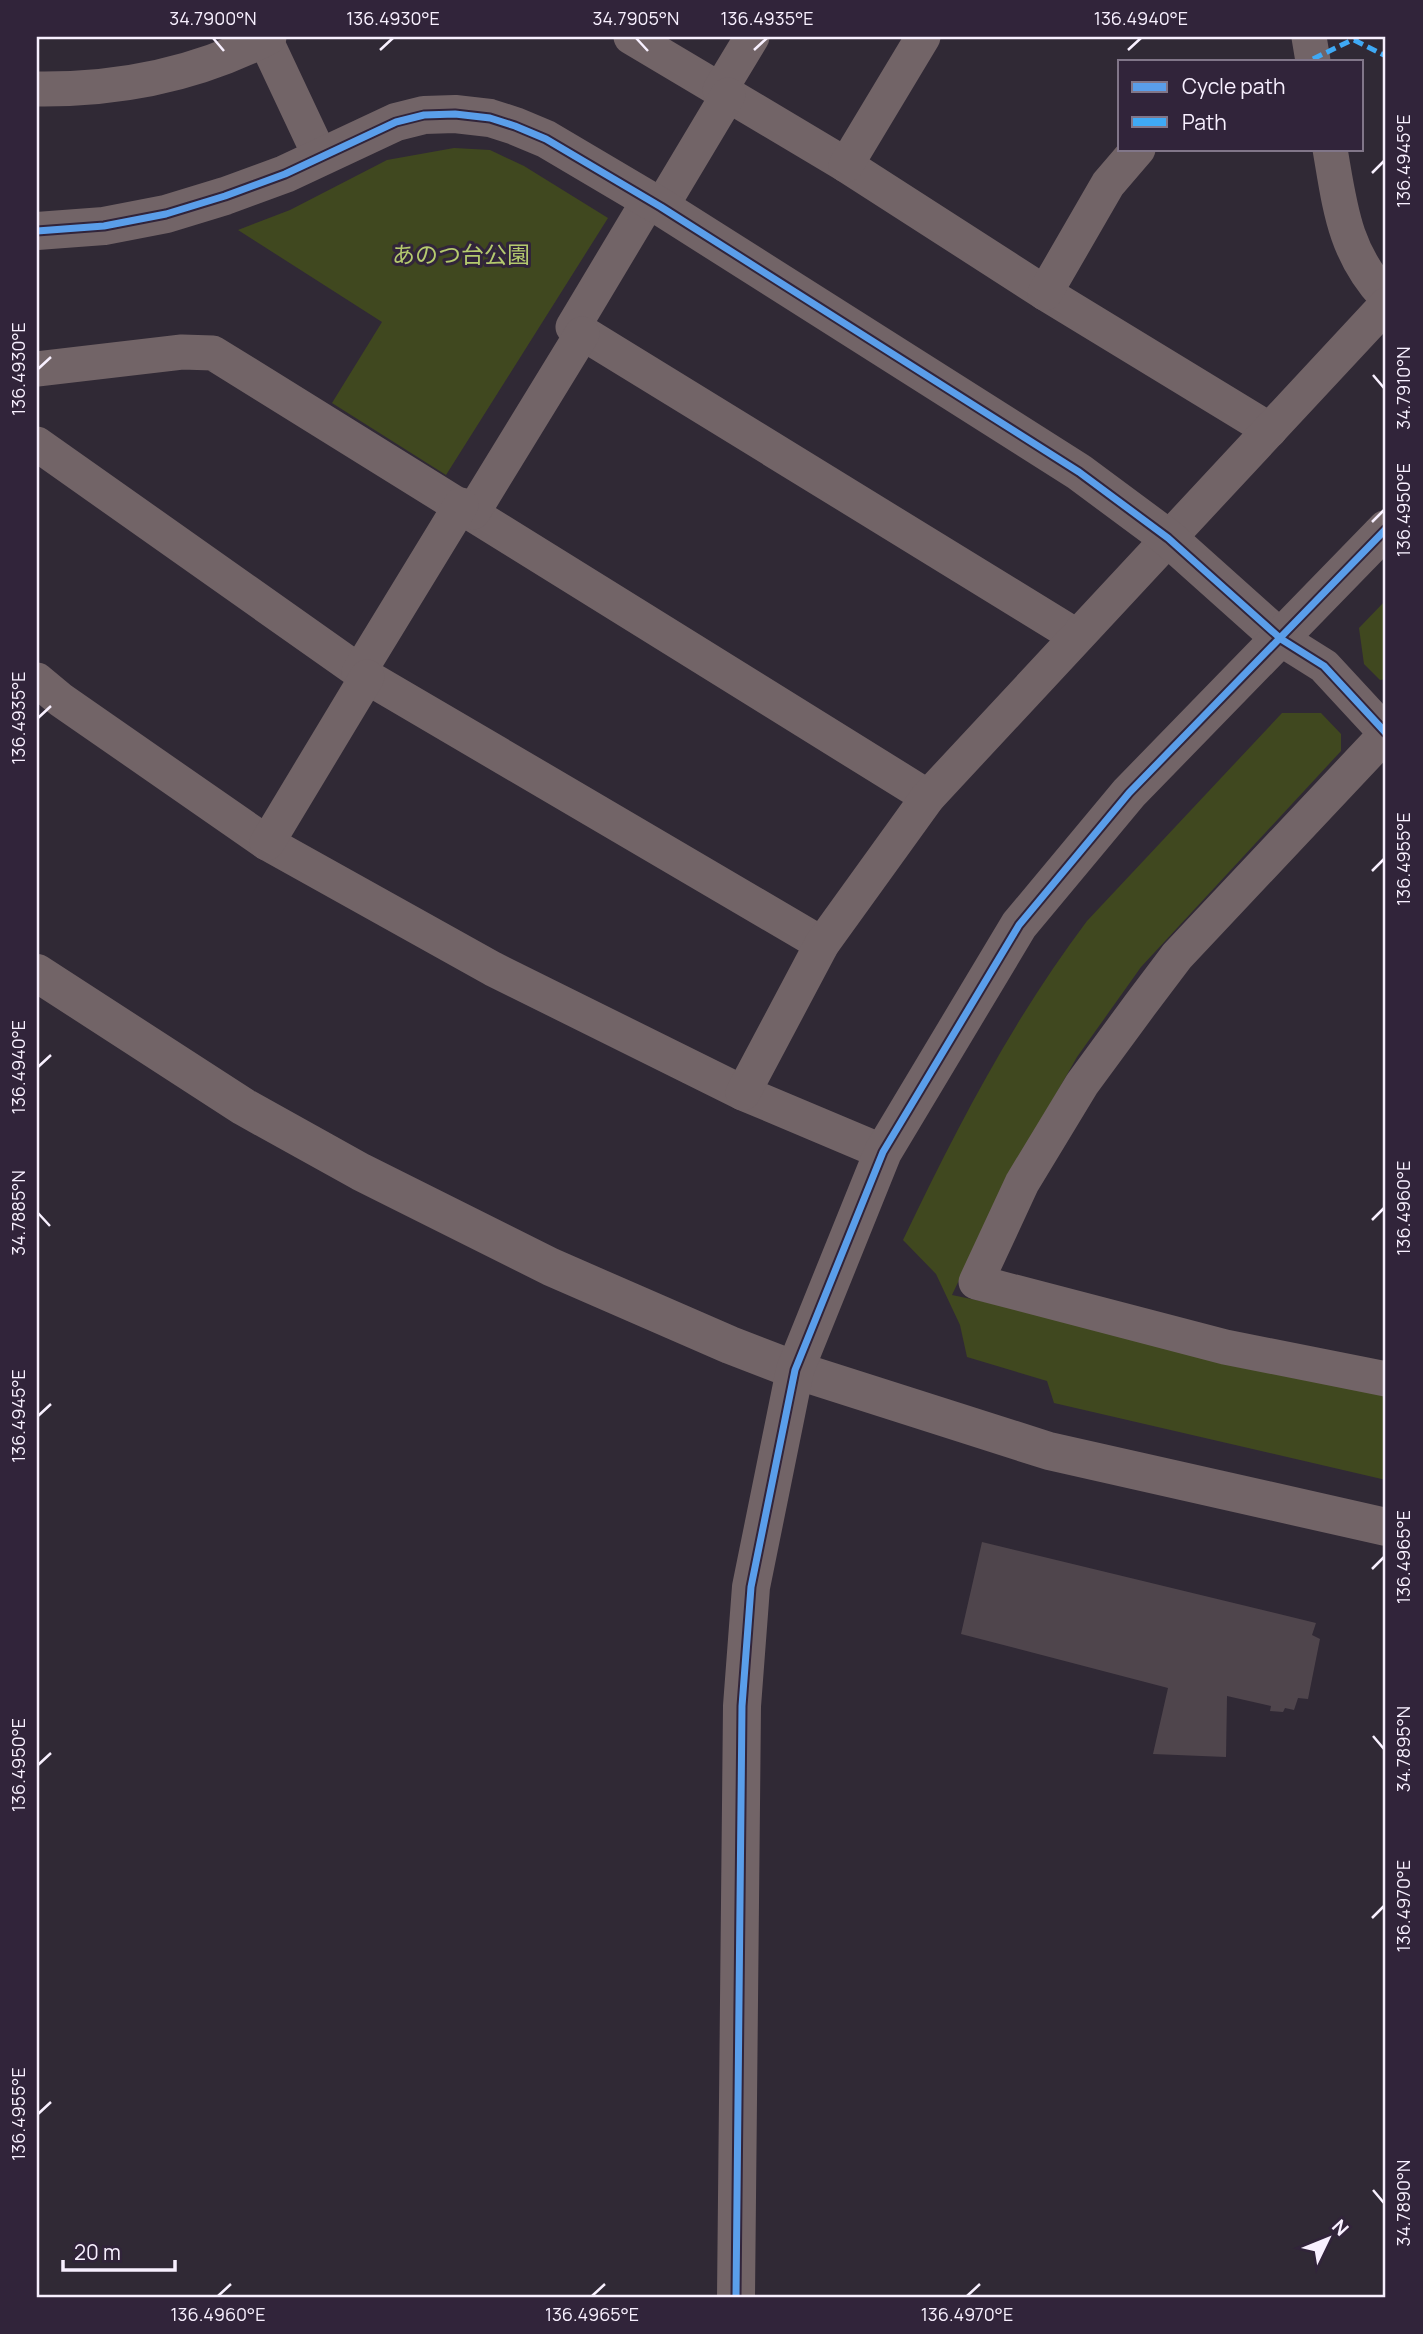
<svg xmlns="http://www.w3.org/2000/svg" width="1423" height="2334" viewBox="0 0 1423 2334" font-family="Manrope,'Noto Sans JP',sans-serif">
  <style>
    .green { fill: #40481f }
    .building { fill: #4f454c }
    .lines { fill: none; stroke-linecap: round; stroke-linejoin: round }
    .minor { stroke: #726467; stroke-width: 35 }
    .tertiary { stroke: #726467; stroke-width: 38 }
    .quiet { stroke: #3fa9f5; stroke-width: 5; stroke-dasharray: 10 5; stroke-linecap: butt }
    .cycleway-casing { stroke: #31243a; stroke-width: 11 }
    .cycleway { stroke: #5a9eea; stroke-width: 7 }
    .ticks { fill: none; stroke: #f8f0ff; stroke-width: 2.5 }
    .labels { text-anchor: middle; dominant-baseline: central; stroke-width: 6; stroke-linejoin: round; paint-order: stroke }
    .park-label { font-size: 23px; fill: #b5ca6e; stroke: #31243a }
    .neatline { fill: none; stroke: #f8f0ff; stroke-width: 2.5 }
    .ticks-label { font-size: 18px; text-anchor: middle; fill: #f8f0ff }
  </style>
  <rect width="100%" height="100%" fill="#302935"/>
  <g class="green">
    <path d="M454,148L490,150L524,166L608,218L446,475L332,403L382,322L238,230L290,210L387,160Z"/>
    <path d="M1386,600V679L1380,680L1364,664L1359,628Z"/>
    <path d="M1282,713H1321L1341,734V751L1141,967L1077,1057L1003,1187L952,1295L1386,1386V1480L1054,1403L1047,1381L967,1357L960,1325L936,1274L903,1240C956,1129 1013,1019 1087,921Z"/>
  </g>
  <path class="building" d="M982,1542L1316,1623L1312,1635L1320,1639L1308,1699L1298,1698L1294,1710L1285,1708L1283,1712L1270,1711L1271,1706L1227,1696L1226,1757L1153,1754L1168,1688L961,1634Z"/>
  <g class="lines">
    <g class="minor">
      <path d="M631,37L846,165L1045,293L1270,430"/>
      <path d="M1309,37L1313,61"/>
      <path d="M265,39L320,156"/>
      <path d="M37,89C118,90 196,75 269,37"/>
      <path d="M720,90L752,37"/>
      <path d="M1330,149C1340,207 1344,252 1386,297"/>
      <path d="M846,165L923,37"/>
      <path d="M649,200L573,327L1076,636"/>
      <path d="M661,207L728,95"/>
      <path d="M1045,293L1108,184L1138,149"/>
      <path d="M37,369L182,352L213,353L928,797"/>
      <path d="M37,444L367,677L822,944"/>
      <path d="M473,512L582,334"/>
      <path d="M1281,639L1324,666L1386,733"/>
      <path d="M359,672L461,505"/>
      <path d="M37,680L61,700L267,843L493,969L743,1093L883,1152"/>
      <path d="M1386,734L1177,956L1140,1005L1082,1084L1022,1183L976,1282L1225,1347L1386,1379"/>
      <path d="M267,843L367,677"/>
      <path d="M743,1093L822,944L928,797L1386,305"/>
    </g>
    <g class="tertiary">
      <path d="M37,231L104,226L166,214L225,196L285,174L396,122L424,115L455,114L490,118L515,126L546,139L661,207L1079,472L1168,538L1281,639"/>
      <path d="M37,973L244,1107L361,1172L551,1267L730,1345L795,1370L1049,1451L1386,1527"/>
      <path d="M736,2297L742,1706L751,1587L795,1370L883,1152L1019,925L1129,793L1386,529"/>
    </g>
    <g class="quiet">
      <path d="M1354,40L1386,56"/>
      <path d="M1313,59L1358,37"/>
    </g>
    <g class="cycleway-casing">
      <g id="cycleway">
        <path d="M37,231L104,226L166,214L225,196L285,174L396,122L424,115L455,114L490,118L515,126L546,139L661,207L1079,472L1168,538L1281,639L1324,666L1386,733"/>
        <path d="M736,2297L742,1706L751,1587L795,1370L883,1152L1019,925L1129,793L1386,529"/>
      </g>
    </g>
    <use href="#cycleway" class="cycleway"/>
  </g>
  <path class="ticks" d="M213,38L224,51M636,38L648,51M380,50L393,38M754,50L767,38M1128,50L1141,38M1372,173L1384,161M38,369L51,357M1373,375L1384,388M1372,522L1384,510M38,718L51,706M1372,871L1384,859M38,1067L51,1055M38,1213L50,1226M1372,1220L1384,1208M38,1416L51,1404M1372,1569L1384,1557M1373,1736L1384,1749M38,1765L51,1753M1372,1918L1384,1906M38,2114L51,2102M1373,2190L1384,2203M218,2296L231,2284M592,2296L605,2284M967,2296L980,2284"/>
  <g class="labels">
    <g class="park-label">
      <text x="461" y="254">あのつ台公園</text>
    </g>
  </g>
  <rect width="1423" height="2334" fill="none" stroke="#31243a" stroke-width="77"/>
  <rect x="1118" y="60" width="245" height="91" fill="#31243a" stroke="#817689" stroke-width="2"/>
  <rect x="1132" y="82" width="35" height="10" fill="#5a9eea" stroke="#817689" stroke-width="2"/>
  <text x="1182" y="94" font-size="21" fill="#f8f0ff">Cycle path</text>
  <rect x="1132" y="117" width="35" height="10" fill="#3fa9f5" stroke="#817689" stroke-width="2"/>
  <text x="1182" y="130" font-size="21" fill="#f8f0ff">Path</text>
  <g transform="translate(1328 2239) rotate(47)" stroke="#31243a" stroke-width="5" paint-order="stroke">
  <path d="M0-5L12 26L0 18L-12 26Z" fill="#f8f0ff"/>
  <text y="-10" font-size="19" font-weight="bold" text-anchor="middle" fill="#f8f0ff">N</text>
  </g>
  <path d="M63 2260v10h112v-10" fill="none" stroke="#f8f0ff" stroke-width="3.5"/>
  <text x="74" y="2260" font-size="21" fill="#f8f0ff" stroke="#31243a" stroke-width="5" paint-order="stroke">20 m</text>
  <rect x="38" y="38" width="1346" height="2258" class="neatline"/>
  <g class="ticks-label">
    <text x="213" y="25">34.7900°N</text>
    <text x="393" y="25">136.4930°E</text>
    <text x="636" y="25">34.7905°N</text>
    <text x="767" y="25">136.4935°E</text>
    <text x="1141" y="25">136.4940°E</text>
    <text transform="translate(1404 161) rotate(-90)" y="6">136.4945°E</text>
    <text transform="translate(19 369) rotate(-90)" y="6">136.4930°E</text>
    <text transform="translate(1404 388) rotate(-90)" y="6">34.7910°N</text>
    <text transform="translate(1404 510) rotate(-90)" y="6">136.4950°E</text>
    <text transform="translate(19 718) rotate(-90)" y="6">136.4935°E</text>
    <text transform="translate(1404 859) rotate(-90)" y="6">136.4955°E</text>
    <text transform="translate(19 1067) rotate(-90)" y="6">136.4940°E</text>
    <text transform="translate(1404 1208) rotate(-90)" y="6">136.4960°E</text>
    <text transform="translate(19 1213) rotate(-90)" y="6">34.7885°N</text>
    <text transform="translate(19 1416) rotate(-90)" y="6">136.4945°E</text>
    <text transform="translate(1404 1557) rotate(-90)" y="6">136.4965°E</text>
    <text transform="translate(1404 1749) rotate(-90)" y="6">34.7895°N</text>
    <text transform="translate(19 1765) rotate(-90)" y="6">136.4950°E</text>
    <text transform="translate(1404 1906) rotate(-90)" y="6">136.4970°E</text>
    <text transform="translate(19 2114) rotate(-90)" y="6">136.4955°E</text>
    <text transform="translate(1404 2203) rotate(-90)" y="6">34.7890°N</text>
    <text x="218" y="2321">136.4960°E</text>
    <text x="592" y="2321">136.4965°E</text>
    <text x="967" y="2321">136.4970°E</text>
  </g>
</svg>
